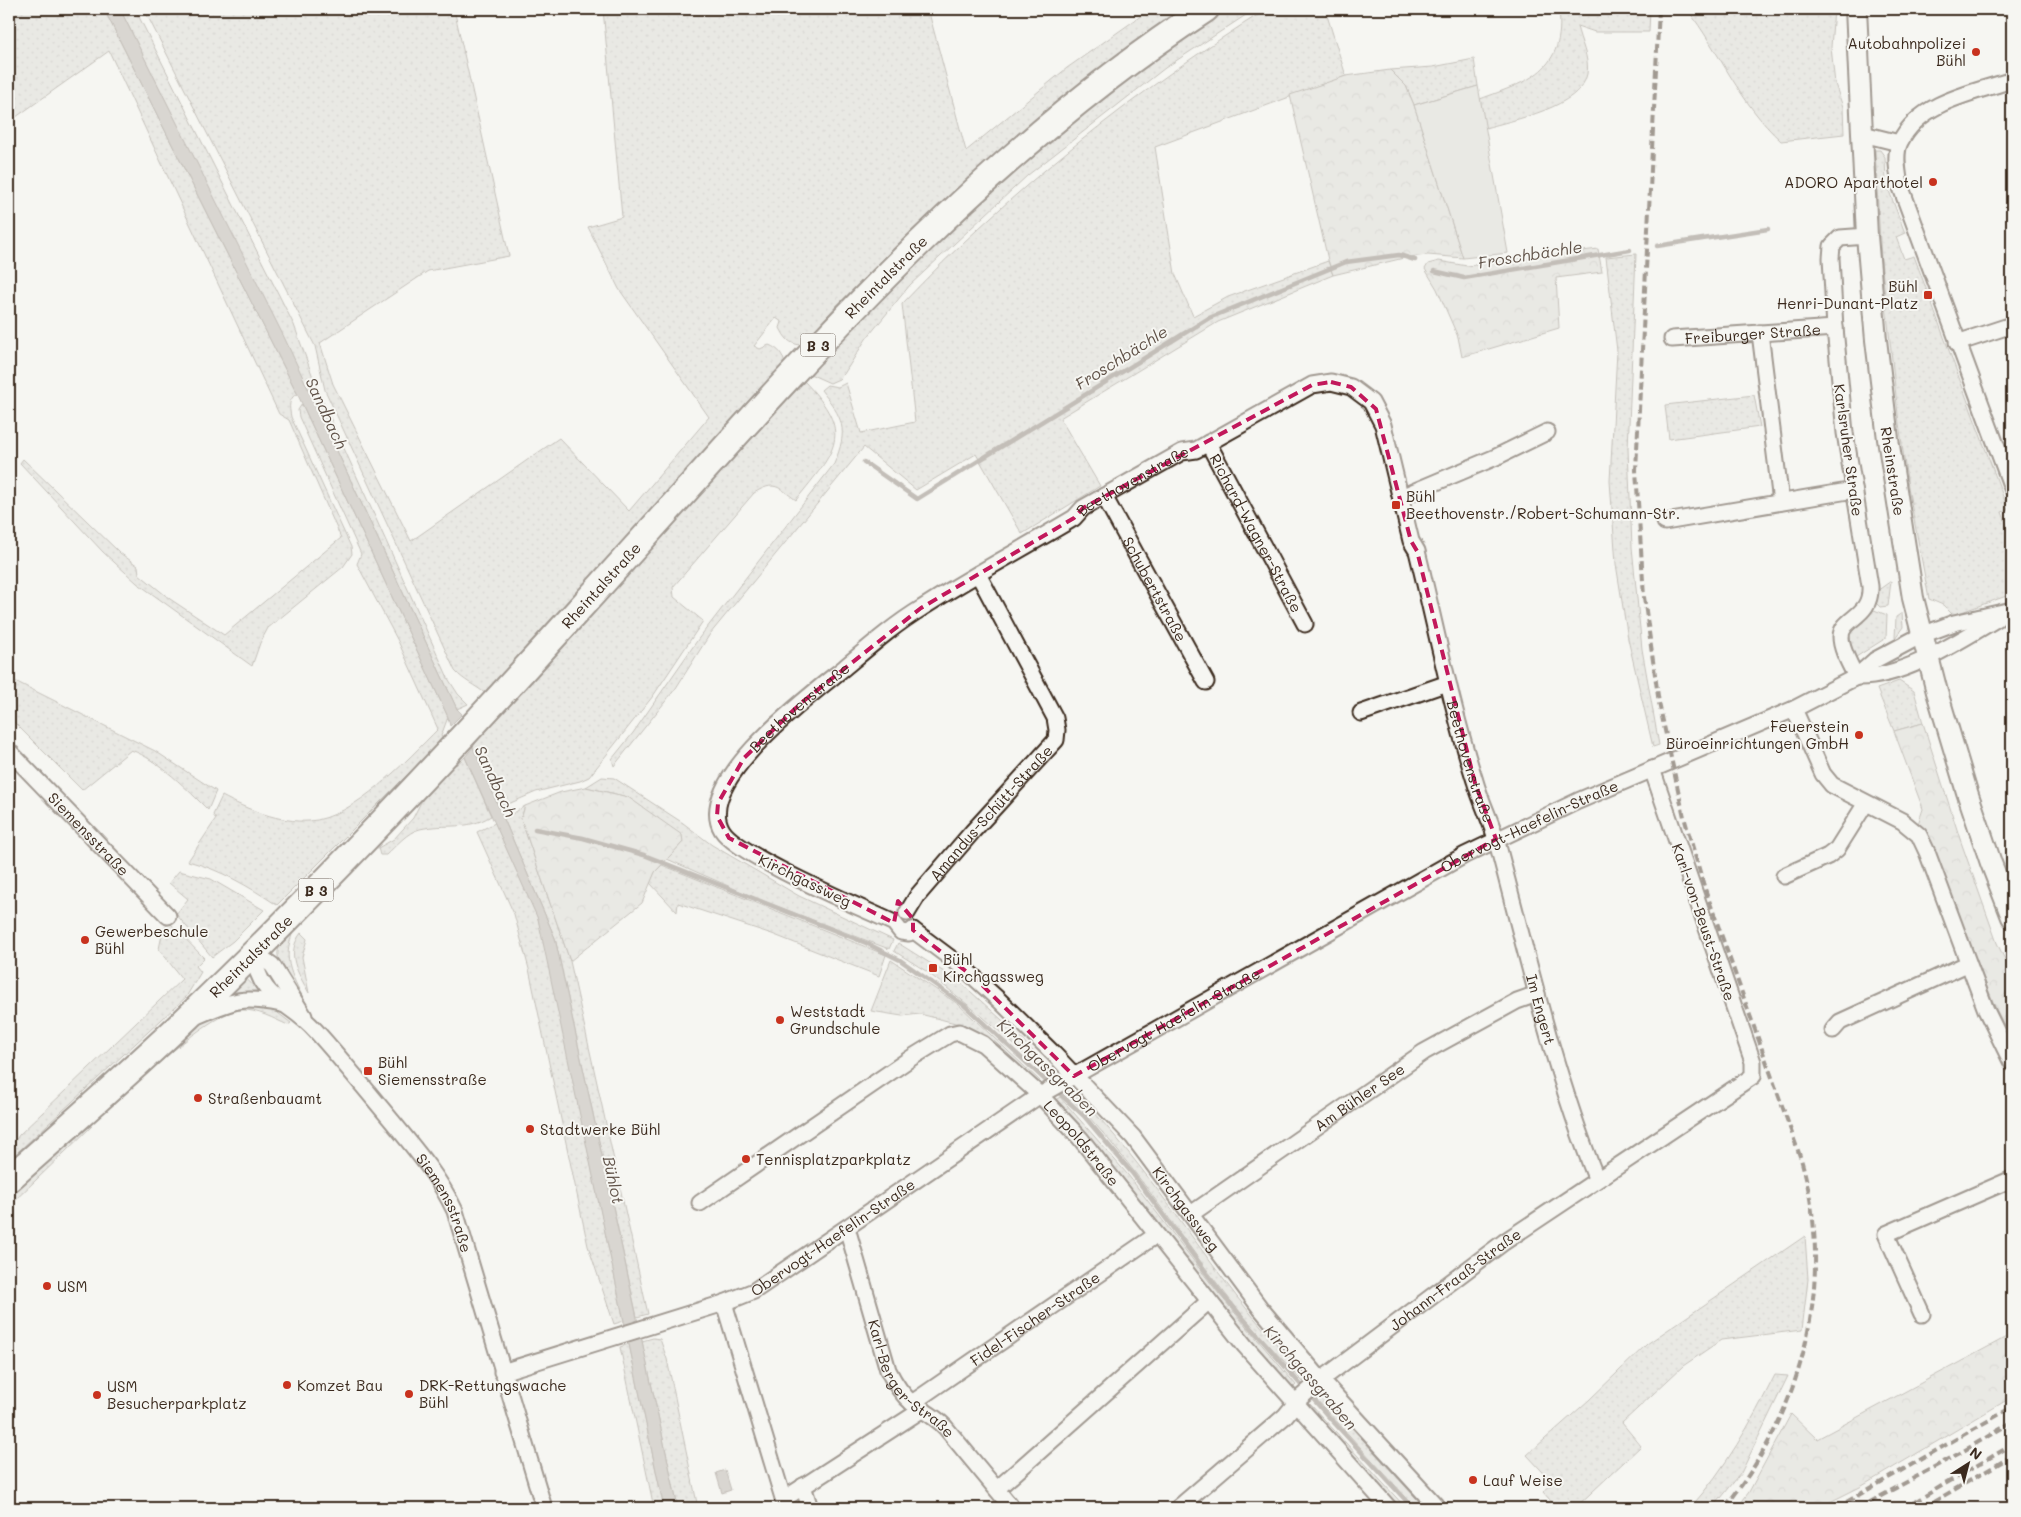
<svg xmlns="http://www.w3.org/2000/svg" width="2021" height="1517" viewBox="0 0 2021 1517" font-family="Mali,sans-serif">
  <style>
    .green { fill: url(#green-dots); stroke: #8a8278 }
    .forest { fill: url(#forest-crowns); stroke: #8a8278 }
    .pitch { fill: #dad9d3; stroke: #8a8278 }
    .water { fill: #b6b0a9; stroke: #857a71 }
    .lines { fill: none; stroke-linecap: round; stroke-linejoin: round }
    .stream { stroke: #857a71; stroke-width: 4.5 }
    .minor-casing { stroke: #3b2a1e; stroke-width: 19 }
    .tertiary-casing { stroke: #3b2a1e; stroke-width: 24 }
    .primary-casing { stroke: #3b2a1e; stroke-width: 29 }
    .minor { stroke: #f6f6f2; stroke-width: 15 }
    .tertiary { stroke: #f6f6f2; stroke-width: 20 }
    .primary { stroke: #f6f6f2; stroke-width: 25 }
    .rail { stroke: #3b2a1e; stroke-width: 4; stroke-dasharray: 8 4; stroke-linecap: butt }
    .marked { fill: none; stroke: #c2185b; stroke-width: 4; stroke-dasharray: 10 6; stroke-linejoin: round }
    .poi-dot { fill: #c8321e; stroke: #f6f6f2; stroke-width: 2 }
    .labels { text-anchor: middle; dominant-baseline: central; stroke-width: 4; stroke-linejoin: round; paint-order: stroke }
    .shield { fill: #f6f6f2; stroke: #73675e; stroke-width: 1 }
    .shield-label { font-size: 14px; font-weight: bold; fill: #3b2a1e }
    .poi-label { font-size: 15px; fill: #3b2a1e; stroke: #f6f6f2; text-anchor: start }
    .street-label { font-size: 15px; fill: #3b2a1e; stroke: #f6f6f2 }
    .water-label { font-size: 16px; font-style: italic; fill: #605248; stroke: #f6f6f2 }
  </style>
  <defs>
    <pattern id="green-dots" width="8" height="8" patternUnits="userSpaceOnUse" patternTransform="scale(1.25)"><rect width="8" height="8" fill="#dad9d3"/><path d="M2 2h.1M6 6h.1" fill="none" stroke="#bcbab5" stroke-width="1.8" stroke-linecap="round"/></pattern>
    <pattern id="forest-crowns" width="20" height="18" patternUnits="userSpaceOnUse" patternTransform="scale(1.25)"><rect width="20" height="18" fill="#dad9d3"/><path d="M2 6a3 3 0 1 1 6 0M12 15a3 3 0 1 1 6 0" fill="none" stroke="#bcbab5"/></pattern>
  </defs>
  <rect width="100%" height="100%" fill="#f6f6f2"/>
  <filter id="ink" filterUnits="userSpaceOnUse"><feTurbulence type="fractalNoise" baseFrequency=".02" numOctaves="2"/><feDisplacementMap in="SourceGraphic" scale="10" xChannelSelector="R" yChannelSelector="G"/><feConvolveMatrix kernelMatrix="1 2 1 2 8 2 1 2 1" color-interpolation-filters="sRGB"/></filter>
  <g filter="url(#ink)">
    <g class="green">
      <path d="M9,9H104L297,393C288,400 289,406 291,417L351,547L352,554L343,567L268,628L260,643L252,666L137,583L103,552L20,463L23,459L120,553L138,566L139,574L170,599L224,635L341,538L289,420L279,414L109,51L9,122Z"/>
      <path d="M120,9H135L294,325L314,380L313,386L308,389Z"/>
      <path d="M144,9H454L509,256L428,271L320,343L333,384L411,541L559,438L629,511L709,417L619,289L588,227L622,217L603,9H928L966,151L1067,68L1145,13L1152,9H1188L1053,106L913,232L837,305L801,345C789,344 785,338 780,328L782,322L776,318L754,346L760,349L769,345C779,349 783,354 785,365L486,694C475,685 464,681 455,671L325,390L315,346Z"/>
      <path d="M1221,9H1255L1165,68L1028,175L910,285L866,339L844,374L839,379L830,383L810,374L804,381C855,434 836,450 796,500C778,487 775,480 754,493L673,587L674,597L703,621L653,696L589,777L580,781L536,792L499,808L473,747L480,737L478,733L799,378L994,182L1180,36Z"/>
      <path d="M1267,9H1325L1346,76L1155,147L1175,274L1193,316L1228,297L1328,261L1333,275L1218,322L1060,418L1100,486L1022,534L976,454L916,490L864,447L710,634L676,688L614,766L612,759L633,733L699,638L834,464C849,429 843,418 821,390L827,385L838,387L846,383L861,433L915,422L902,304C1007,193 1137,90 1267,9Z"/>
      <path d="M1559,9H1650L1649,32H1595L1577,26C1580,41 1590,58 1587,74C1581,107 1513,120 1485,128L1480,99C1529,81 1566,71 1559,9Z"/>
      <path d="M1687,9H1834L1831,47L1835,84L1843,107L1844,134L1781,141C1740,104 1720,52 1687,9Z"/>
      <path d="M1474,59L1478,86L1414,105L1406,86L1390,70L1433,67Z"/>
      <path d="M1875,150H1880L1885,157L1886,183L1905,233L1896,237L1904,259L1914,256L2008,510L2002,512L2012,539V594L1953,615L1943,605L1929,599L1908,487L1899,423L1881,260Z"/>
      <path d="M1636,254L1628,449L1632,547L1642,649L1659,745L1653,747L1628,639L1616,564L1610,481L1617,351L1606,257Z"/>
      <path d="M311,395L323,402L449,680L458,694L468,704L457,709Z"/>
      <path d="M1754,395L1760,427L1669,439L1665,405Z"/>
      <path d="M302,404L448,717L441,736L443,739L277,905C248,886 221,870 188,861L216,819L213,815L222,796C246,809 281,823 309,821C353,819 409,758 438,729L398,641L357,564L361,554L299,417L298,410Z"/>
      <path d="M1891,581L1888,606L1880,607L1876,603L1877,591Z"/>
      <path d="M1874,610L1887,615L1886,638L1856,657L1851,651L1850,633Z"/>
      <path d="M1902,613L1903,627L1895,638L1896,617Z"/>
      <path d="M9,678L155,751L216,791L208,810C188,790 159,760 131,750L82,790L9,717Z"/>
      <path d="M1899,681L1914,691L1923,723L1894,731L1877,689Z"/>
      <path d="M465,757L491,816C466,831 447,823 420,829C407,832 396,846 386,855H380L378,848L394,839L413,818L425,794L453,762L456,765Z"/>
      <path d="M602,777L614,778L683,823L712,845L799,896L893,940L889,949L758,899L667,859L683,842L628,797L586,787Z"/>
      <path d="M525,806L521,819L570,961L648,1314L637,1317L555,938L504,819Z"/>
      <path d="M495,823L538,918L544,943L624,1321L614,1324L588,1246L529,969L514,914L477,832Z"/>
      <path d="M662,865L886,955L879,976L772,934L678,903L677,912L650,883L655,872Z"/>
      <path d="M179,871L211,879L264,910L233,941L212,957L176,914L188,899L169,883Z"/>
      <path d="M169,922L204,958L196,966L201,972L186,997L9,1160V1150L19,1135L182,979L159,949L163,930Z"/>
      <path d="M294,930C280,961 294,978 307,1006C299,994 272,962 279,948C282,941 289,935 294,930Z"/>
      <path d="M301,933L307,939L302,957L309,993C298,973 285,954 301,933Z"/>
      <path d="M898,943L960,982L1012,1029L1053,1072L1048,1075L983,1017L926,971L894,951Z"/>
      <path d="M891,960L958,1004L1040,1081L1037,1083L979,1032L967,1026L920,1014L902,1016L871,1011Z"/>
      <path d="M244,976L258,991L234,992L221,998Z"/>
      <path d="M261,1006L278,1013L291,1023L288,1025C274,1019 257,1009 241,1010C210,1011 136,1084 111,1107L114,1099L206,1019L226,1007Z"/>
      <path d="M1072,1089C1135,1152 1183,1227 1237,1297C1259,1325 1283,1351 1306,1378L1303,1382C1275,1351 1245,1320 1220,1287C1169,1221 1125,1151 1066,1093Z"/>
      <path d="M1060,1097L1128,1175L1219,1294L1296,1385L1293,1388L1213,1298L1126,1182L1054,1101Z"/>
      <path d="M92,1126L9,1206V1196L82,1129Z"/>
      <path d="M1805,1236L1808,1279L1802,1330L1721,1340L1683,1366L1622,1423L1641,1446L1575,1508H1557L1543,1492L1553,1483L1527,1455L1589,1400L1647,1344Z"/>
      <path d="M653,1338L660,1339L667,1359L698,1508H678L642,1341Z"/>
      <path d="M629,1344L664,1508H654L620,1347Z"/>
      <path d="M1775,1375L1788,1376L1741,1473L1713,1508H1690C1726,1468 1751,1423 1775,1375Z"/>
      <path d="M1320,1395L1330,1404L1425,1508H1416L1316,1399Z"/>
      <path d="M1310,1404L1406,1508H1396L1307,1407Z"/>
    </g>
    <g class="forest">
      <path d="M1390,70L1406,86L1414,105L1463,258L1428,255L1408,257L1333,275L1328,260L1290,95L1346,76Z"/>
      <path d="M1598,249L1602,272L1556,278L1559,328L1462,357L1458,337L1437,289L1425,269L1428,264L1439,261L1467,266Z"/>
      <path d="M1923,723L1961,842L1997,943L2012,974V1041L1996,1009L1927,837L1917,827L1923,809L1894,731Z"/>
      <path d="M586,787L628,797L682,835L683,842L655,872L642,903L570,961L521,819L525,806L561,792Z"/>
      <path d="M2012,1334V1397L1862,1486L1818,1508H1737L1749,1492L1791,1414L1817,1439Z"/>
    </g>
    <path class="pitch" d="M1478,86L1508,253L1463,258L1414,105Z"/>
    <g class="water">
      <path d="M104,9H120L285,339L457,709L462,714L450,726L448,717L297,393Z"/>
      <path d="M473,747L555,938L678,1508H664L538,919L465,757Z"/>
      <path d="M725,1470L731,1490L722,1493L716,1473Z"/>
    </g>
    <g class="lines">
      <g class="stream">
        <path d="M1657,246L1768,229"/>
        <path d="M1434,271L1464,278L1630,250"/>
        <path d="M864,462L917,499L1209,318L1346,262L1399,255L1415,260"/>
        <path d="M535,829L583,838L644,855L866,943L900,960L964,1005L1084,1116L1132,1173L1222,1294L1327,1415L1413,1508"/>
      </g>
      <g class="minor-casing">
        <g id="minor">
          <path d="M2012,80C1973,93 1920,101 1900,142C1894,154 1898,173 1900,185L2012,488"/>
          <path d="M1863,134L1899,143"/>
          <path d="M1760,333L1781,502"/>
          <path id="s1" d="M1672,339L1835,328"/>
          <path d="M1957,343L2012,325"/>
          <path id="s2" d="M1208,443L1305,624"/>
          <path id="s3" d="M1104,496L1206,682"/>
          <path d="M1401,497L1496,457L1547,432"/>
          <path d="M1665,522L1854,490"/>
          <path d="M1856,677C1851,666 1841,650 1841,637C1841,617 1872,618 1870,586L1845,433L1835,328L1831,258L1832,246L1840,238L1867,236"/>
          <path d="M1856,677C1902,679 1959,641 1998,618"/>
          <path d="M1794,709L1823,774L1832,785L1902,821L1919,835L1927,852L1986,1010L2012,1063"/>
          <path d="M1361,713L1448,683"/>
          <path id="s4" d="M9,751L168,916"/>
          <path d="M1784,876L1828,856L1837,849L1866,803"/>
          <path id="s5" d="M907,913L918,895L973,831L1056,740L1057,730L1055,718L978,574"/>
          <path id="s6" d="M913,930L909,933L901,932L894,923C860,907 738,856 722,830C693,782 812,694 844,668C869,647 894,625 922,608C971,576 1024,548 1074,518L1083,508L1182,452L1196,450L1312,385L1331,382L1351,387L1371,402L1383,425L1411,541L1417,551C1436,628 1451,706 1475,781C1481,802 1491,821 1497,842C1527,955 1553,1069 1596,1178"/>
          <path id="s7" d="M913,930L965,969L1000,1001L1054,1054L1133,1137L1261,1309L1321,1380L1438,1508"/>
          <path id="s8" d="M253,952C260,1003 288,999 316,1031C343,1061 367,1091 392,1121C416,1150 439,1177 455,1211L544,1508"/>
          <path d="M253,952L272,965L304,1016"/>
          <path d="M199,1015C234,1000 243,996 281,1004"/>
          <path d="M1833,1030L1840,1022L1967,964"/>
          <path id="s9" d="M700,1203L911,1058L950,1034L959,1032L983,1044L1040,1095L1080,1138L1245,1346L1389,1508"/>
          <path id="s10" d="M1191,1214L1424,1052L1517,1001L1537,994"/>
          <path id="s11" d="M847,1228L888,1370C894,1382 901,1394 912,1403C923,1411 935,1416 945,1427L1012,1508"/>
          <path d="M724,1303L786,1508"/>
          <path d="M1922,1314L1886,1234L2012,1179"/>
          <path id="s12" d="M502,1372L724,1303L754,1291L1040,1095L1465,855L1578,801L1794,709L1856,677L1875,660L1922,635L1954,623L2012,610"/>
          <path id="s13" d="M912,1403L1156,1235"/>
          <path d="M803,1486L810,1508"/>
          <path d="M997,1489L1208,1302"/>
          <path d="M784,1499L923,1409"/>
          <path id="s14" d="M1178,1508L1285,1416L1299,1399L1321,1380L1504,1242L1753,1076V1062L1652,769"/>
        </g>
      </g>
      <g class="tertiary-casing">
        <g id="tertiary">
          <path id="s15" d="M1856,9L1867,236L1876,340L1888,439L1913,598L1937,692L1967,792L1991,863L2012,917"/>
        </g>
      </g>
      <g class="primary-casing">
        <g id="primary">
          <path id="s16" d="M9,1179C68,1127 127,1075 184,1021C322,889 453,749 581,607C776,393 961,168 1206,9"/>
        </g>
      </g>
      <use href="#minor" class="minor"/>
      <use href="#tertiary" class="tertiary"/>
      <use href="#primary" class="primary"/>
      <g class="rail">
        <path d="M1659,9L1636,470L1644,597L1659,703L1684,817L1704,886L1801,1159C1836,1280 1804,1411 1724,1508"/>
        <path d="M1836,1508L2012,1407"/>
        <path d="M1859,1508L1960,1453L2012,1422"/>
        <path d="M1904,1508L2012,1445"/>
        <path d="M1923,1508L2012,1456"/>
      </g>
    </g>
  </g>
  <path d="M0 0H2021V1517H0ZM1331,382L1351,387L1376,409L1411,541L1417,551L1475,783L1496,839L1074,1076L976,979L913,930V919L898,901L894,923L729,838L717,816L718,803L744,758L801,703L921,608L1074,518L1083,508L1312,385Z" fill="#f6f6f2" fill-opacity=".55" fill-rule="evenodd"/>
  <path class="marked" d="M1331,382L1351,387L1376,409L1411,541L1417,551L1475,783L1496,839L1074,1076L976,979L913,930V919L898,901L894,923L729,838L717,816L718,803L744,758L801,703L921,608L1074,518L1083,508L1312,385Z"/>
  <g class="poi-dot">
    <circle cx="1976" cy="52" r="5"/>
    <circle cx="1933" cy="182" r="5"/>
    <rect x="1923" y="290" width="10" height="10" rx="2.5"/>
    <rect x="1391" y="500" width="10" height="10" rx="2.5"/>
    <circle cx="1859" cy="735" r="5"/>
    <circle cx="85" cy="940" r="5"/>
    <rect x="928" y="963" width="10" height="10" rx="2.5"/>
    <circle cx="780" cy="1020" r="5"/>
    <rect x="363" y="1066" width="10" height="10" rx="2.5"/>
    <circle cx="198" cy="1098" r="5"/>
    <circle cx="530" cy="1129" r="5"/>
    <circle cx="746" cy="1159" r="5"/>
    <circle cx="47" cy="1286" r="5"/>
    <circle cx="287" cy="1385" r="5"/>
    <circle cx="409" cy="1394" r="5"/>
    <circle cx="97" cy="1395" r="5"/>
    <circle cx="1473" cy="1480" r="5"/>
  </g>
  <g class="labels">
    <g class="shield">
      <rect x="800.5" y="333.5" width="35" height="23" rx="4"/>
      <rect x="298.5" y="878.5" width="35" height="23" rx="4"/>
    </g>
    <g class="shield-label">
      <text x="818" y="345">B 3</text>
      <text x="316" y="890">B 3</text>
    </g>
    <g class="poi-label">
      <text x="1966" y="43" text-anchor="end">Autobahnpolizei<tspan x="1966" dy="17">Bühl</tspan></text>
      <text x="1923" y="182" text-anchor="end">ADORO Aparthotel</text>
      <text x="1918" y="286" text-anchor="end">Bühl<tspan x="1918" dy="17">Henri-Dunant-Platz</tspan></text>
      <text x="1406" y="496">Bühl<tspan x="1406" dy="17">Beethovenstr./Robert-Schumann-Str.</tspan></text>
      <text x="1849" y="726" text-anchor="end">Feuerstein<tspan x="1849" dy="17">Büroeinrichtungen GmbH</tspan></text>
      <text x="95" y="931">Gewerbeschule<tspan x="95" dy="17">Bühl</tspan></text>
      <text x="943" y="959">Bühl<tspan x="943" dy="17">Kirchgassweg</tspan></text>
      <text x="790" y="1011">Weststadt<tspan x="790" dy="17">Grundschule</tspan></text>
      <text x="378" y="1062">Bühl<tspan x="378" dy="17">Siemensstraße</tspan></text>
      <text x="208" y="1098">Straßenbauamt</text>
      <text x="540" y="1129">Stadtwerke Bühl</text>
      <text x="756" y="1159">Tennisplatzparkplatz</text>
      <text x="57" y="1286">USM</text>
      <text x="297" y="1385">Komzet Bau</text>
      <text x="419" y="1385">DRK-Rettungswache<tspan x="419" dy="17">Bühl</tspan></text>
      <text x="107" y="1386">USM<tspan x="107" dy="17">Besucherparkplatz</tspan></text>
      <text x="1483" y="1480">Lauf Weise</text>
    </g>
    <g class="street-label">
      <text stroke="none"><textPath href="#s16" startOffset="1259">Rheintalstraße</textPath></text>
      <text stroke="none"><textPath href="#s1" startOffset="81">Freiburger Straße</textPath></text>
      <text transform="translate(1849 450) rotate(82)">Karlsruher Straße</text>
      <text stroke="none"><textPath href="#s15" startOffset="464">Rheinstraße</textPath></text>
      <text stroke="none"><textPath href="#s6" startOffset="781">Beethovenstraße</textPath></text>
      <text stroke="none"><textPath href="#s2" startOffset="102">Richard-Wagner-Straße</textPath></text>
      <text stroke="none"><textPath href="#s16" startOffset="839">Rheintalstraße</textPath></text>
      <text stroke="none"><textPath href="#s3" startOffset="106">Schubertstraße</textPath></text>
      <text stroke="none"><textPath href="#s6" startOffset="376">Beethovenstraße</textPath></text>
      <text stroke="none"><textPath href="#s6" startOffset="1424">Beethovenstraße</textPath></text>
      <text stroke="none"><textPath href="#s5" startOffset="131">Amandus-Schütt-Straße</textPath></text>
      <text stroke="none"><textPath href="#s12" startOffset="1170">Obervogt-Haefelin-Straße</textPath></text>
      <text stroke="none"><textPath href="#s4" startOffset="115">Siemensstraße</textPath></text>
      <text transform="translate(805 880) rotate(26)">Kirchgassweg</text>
      <text transform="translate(1704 922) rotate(71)">Karl-von-Beust-Straße</text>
      <text stroke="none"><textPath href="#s16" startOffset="329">Rheintalstraße</textPath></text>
      <text stroke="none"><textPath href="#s6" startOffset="1682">Im Engert</textPath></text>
      <text stroke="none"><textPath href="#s12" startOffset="765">Obervogt-Haefelin-Straße</textPath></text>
      <text stroke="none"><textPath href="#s10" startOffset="205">Am Bühler See</textPath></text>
      <text stroke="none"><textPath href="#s9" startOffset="478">Leopoldstraße</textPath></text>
      <text stroke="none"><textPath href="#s8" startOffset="321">Siemensstraße</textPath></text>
      <text stroke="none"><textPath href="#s7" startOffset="392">Kirchgassweg</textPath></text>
      <text stroke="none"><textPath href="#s12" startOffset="360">Obervogt-Haefelin-Straße</textPath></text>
      <text stroke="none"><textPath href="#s14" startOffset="360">Johann-Fraaß-Straße</textPath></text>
      <text stroke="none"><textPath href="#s13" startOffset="149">Fidel-Fischer-Straße</textPath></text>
      <text stroke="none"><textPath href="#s11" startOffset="168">Karl-Berger-Straße</textPath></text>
    </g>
    <g class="water-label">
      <text transform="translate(1530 254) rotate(-9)">Froschbächle</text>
      <text transform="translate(1121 357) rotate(-32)">Froschbächle</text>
      <text transform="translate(327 413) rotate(65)">Sandbach</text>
      <text transform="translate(496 781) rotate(65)">Sandbach</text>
      <text transform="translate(1048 1067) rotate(44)">Kirchgassgraben</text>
      <text transform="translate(614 1180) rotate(78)">Bühlot</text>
      <text transform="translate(1311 1377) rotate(49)">Kirchgassgraben</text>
    </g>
  </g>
  <rect width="2021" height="1517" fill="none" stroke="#f6f6f2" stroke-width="30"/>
  <rect x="15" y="15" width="1991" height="1487" fill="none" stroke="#3b2a1e" stroke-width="2" filter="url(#ink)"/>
  <g transform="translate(1968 1464) rotate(36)" stroke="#f6f6f2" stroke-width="4" paint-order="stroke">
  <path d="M0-4L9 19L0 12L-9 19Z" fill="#3b2a1e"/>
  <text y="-8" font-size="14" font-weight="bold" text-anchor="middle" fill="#3b2a1e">N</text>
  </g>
</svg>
